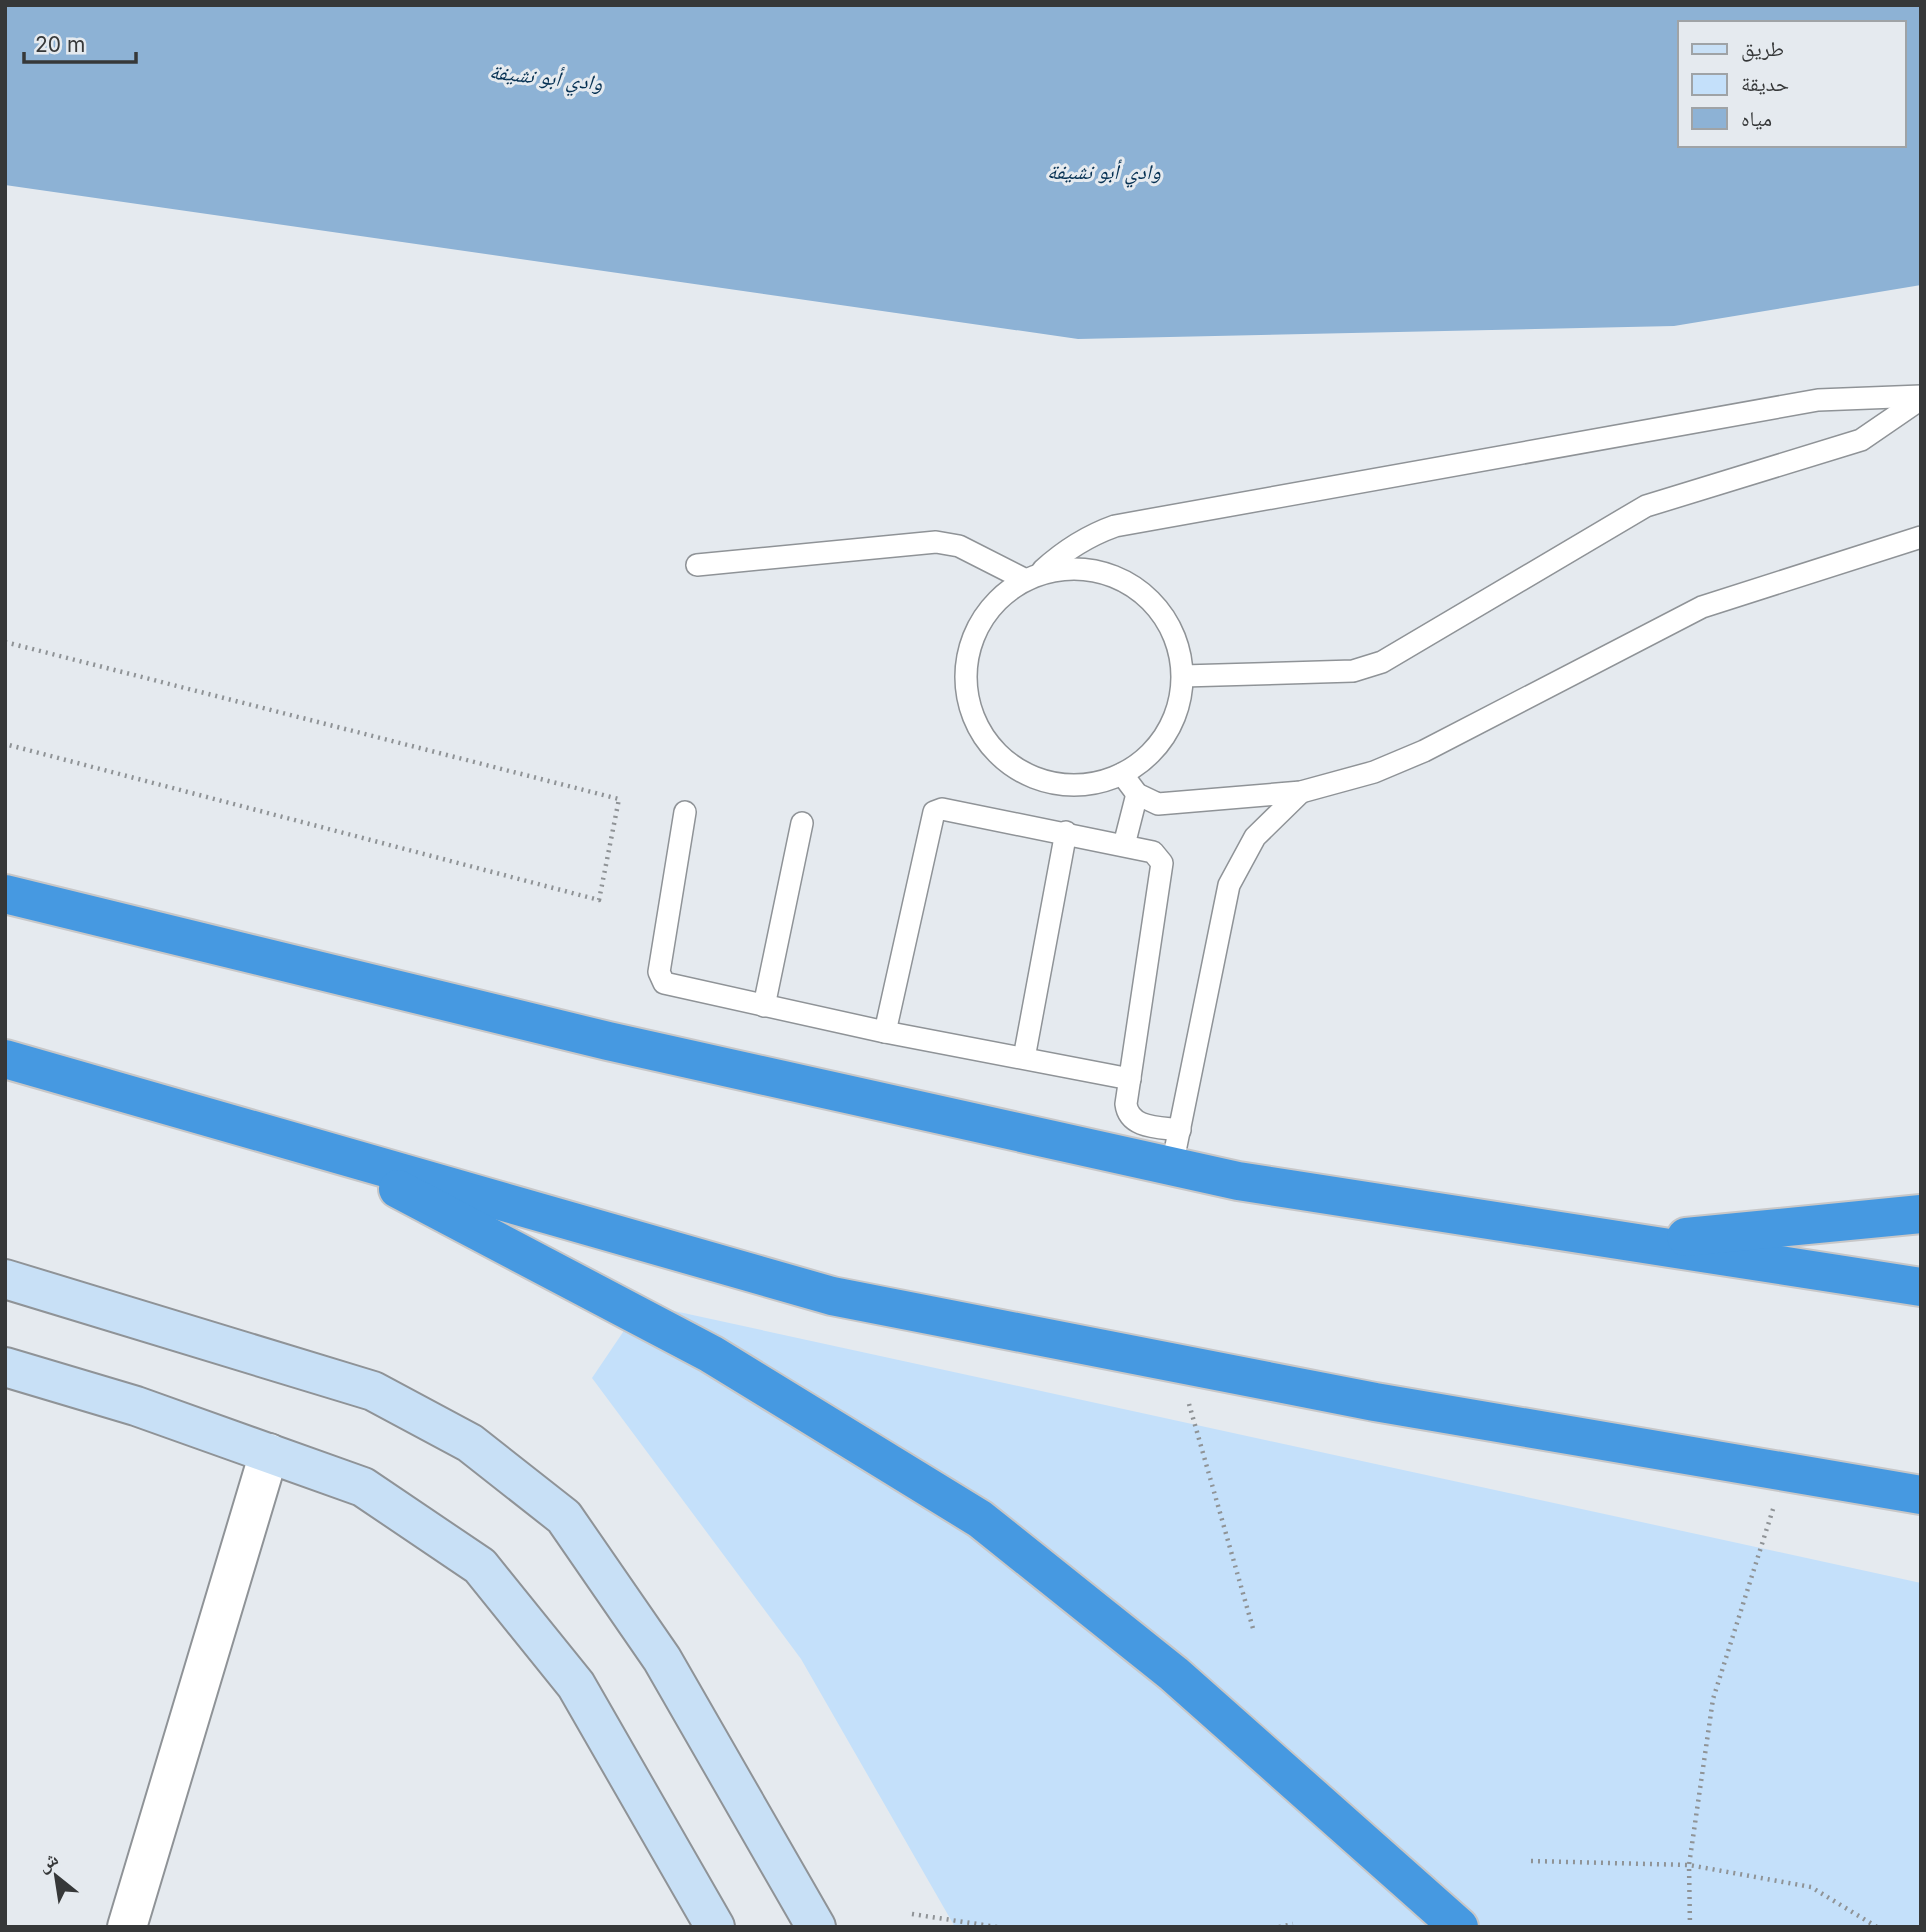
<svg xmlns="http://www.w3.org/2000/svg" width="1926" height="1932" viewBox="0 0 1926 1932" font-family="Inter,'Noto Naskh Arabic',sans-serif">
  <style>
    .green { fill: #c4e0fa }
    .water { fill: #8db2d5; fill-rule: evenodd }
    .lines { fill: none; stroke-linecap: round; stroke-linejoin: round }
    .lane-casing { stroke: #8f9397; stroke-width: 24 }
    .street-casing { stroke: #8f9397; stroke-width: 42 }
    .secondary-casing { stroke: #8f9397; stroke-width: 42 }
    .highway-casing { stroke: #c7c7c8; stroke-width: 42 }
    .path { stroke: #8f9396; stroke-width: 4.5; stroke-dasharray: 2 5; stroke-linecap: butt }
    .lane { stroke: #fff; stroke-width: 21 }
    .street { stroke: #fff; stroke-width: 38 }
    .secondary { stroke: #c8e0f6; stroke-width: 38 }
    .highway { stroke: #4699e1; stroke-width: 38 }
    .labels { text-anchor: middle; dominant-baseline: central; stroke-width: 6; stroke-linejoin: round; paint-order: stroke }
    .water-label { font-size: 21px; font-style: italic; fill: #053052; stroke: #e5eaef }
  </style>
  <rect width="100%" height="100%" fill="#e5eaef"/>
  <path class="green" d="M642,1304L1921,1583V1927H955L801,1659L592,1378Z"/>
  <path class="water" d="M5,5H1921V285L1674,326L1078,339L5,185ZM1679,23H1903V145H1679Z"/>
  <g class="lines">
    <g class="lane-casing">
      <g id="lane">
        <path d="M697,565L936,542L959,546L1022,578"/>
        <circle cx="1074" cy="677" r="108"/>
        <path d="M1043,570C1065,550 1087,536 1115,526L1818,400L1921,396"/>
        <path d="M1183,676L1353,671L1382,662L1646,506L1861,440L1921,399"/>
        <path d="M1122,774L1137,794L1158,804L1301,792L1374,772L1424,751L1702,607L1921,537"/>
        <path d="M685,812L659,972L664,983L885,1032L1130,1079"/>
        <path d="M1124,845L1137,794"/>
        <path d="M764,1006L802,823"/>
        <path d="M885,1032L934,812L942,809L1153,852L1162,863L1126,1104C1129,1129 1160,1127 1180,1130"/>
        <path d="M1024,1058L1066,832"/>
        <path d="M1172,1166L1229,885L1255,837L1301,792"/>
      </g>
    </g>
    <g class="street-casing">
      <path id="street" d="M127,1927L269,1453"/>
    </g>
    <g class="secondary-casing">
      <g id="secondary">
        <path d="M5,1279L373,1391L470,1443L564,1517L662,1659L816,1927"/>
        <path d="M5,1367L136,1406L363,1487L480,1566L576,1685L715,1927"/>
      </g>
    </g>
    <g class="highway-casing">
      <g id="highway">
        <path d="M5,894L608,1041L1238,1181L1921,1287"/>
        <path d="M5,1059L832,1296L1375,1402L1921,1495"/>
        <path d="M398,1189L711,1354L980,1519L1174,1674L1459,1927"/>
        <path d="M1686,1237L1921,1214"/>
      </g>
    </g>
    <g class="path">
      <path d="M5,642L619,799L599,900L5,744"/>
      <path d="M1189,1404L1254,1632"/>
      <path d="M1531,1861L1689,1865L1811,1887L1877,1927"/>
      <path d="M912,1914L997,1927"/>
      <path d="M1279,1927L1293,1924"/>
      <path d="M1690,1927L1689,1865L1713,1699L1774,1506"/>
    </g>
    <use href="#lane" class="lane"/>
    <use href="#street" class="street"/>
    <use href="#secondary" class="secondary"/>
    <use href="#highway" class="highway"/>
  </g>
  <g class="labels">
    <g class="water-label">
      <text transform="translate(546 77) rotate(6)">وادي أبو نشيفة</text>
      <text x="1104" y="171">وادي أبو نشيفة</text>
    </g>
  </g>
  <rect width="1926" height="1932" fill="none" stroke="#363839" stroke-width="14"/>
  <rect x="1678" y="21" width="228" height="126" fill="#e5eaef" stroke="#9fa3a6" stroke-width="2"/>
  <rect x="1692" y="44" width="35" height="10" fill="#c8e0f6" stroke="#9fa3a6" stroke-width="2"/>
  <text x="1741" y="56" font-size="21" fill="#363839">طريق</text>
  <rect x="1692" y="74" width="35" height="21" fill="#c4e0fa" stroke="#9fa3a6" stroke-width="2"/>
  <text x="1741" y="91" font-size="21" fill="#363839">حديقة</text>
  <rect x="1692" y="108" width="35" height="21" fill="#8db2d5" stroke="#9fa3a6" stroke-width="2"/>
  <text x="1741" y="126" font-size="21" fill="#363839">مياه</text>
  <g transform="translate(56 1876) rotate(330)" stroke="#e5eaef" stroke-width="5" paint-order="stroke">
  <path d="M0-5L12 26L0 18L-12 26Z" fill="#363839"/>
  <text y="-10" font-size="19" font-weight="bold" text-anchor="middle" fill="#363839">ش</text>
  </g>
  <path d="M24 52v10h112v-10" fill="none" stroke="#363839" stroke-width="3.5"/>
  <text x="35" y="52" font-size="21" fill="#363839" stroke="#e5eaef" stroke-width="5" paint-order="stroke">20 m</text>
</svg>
